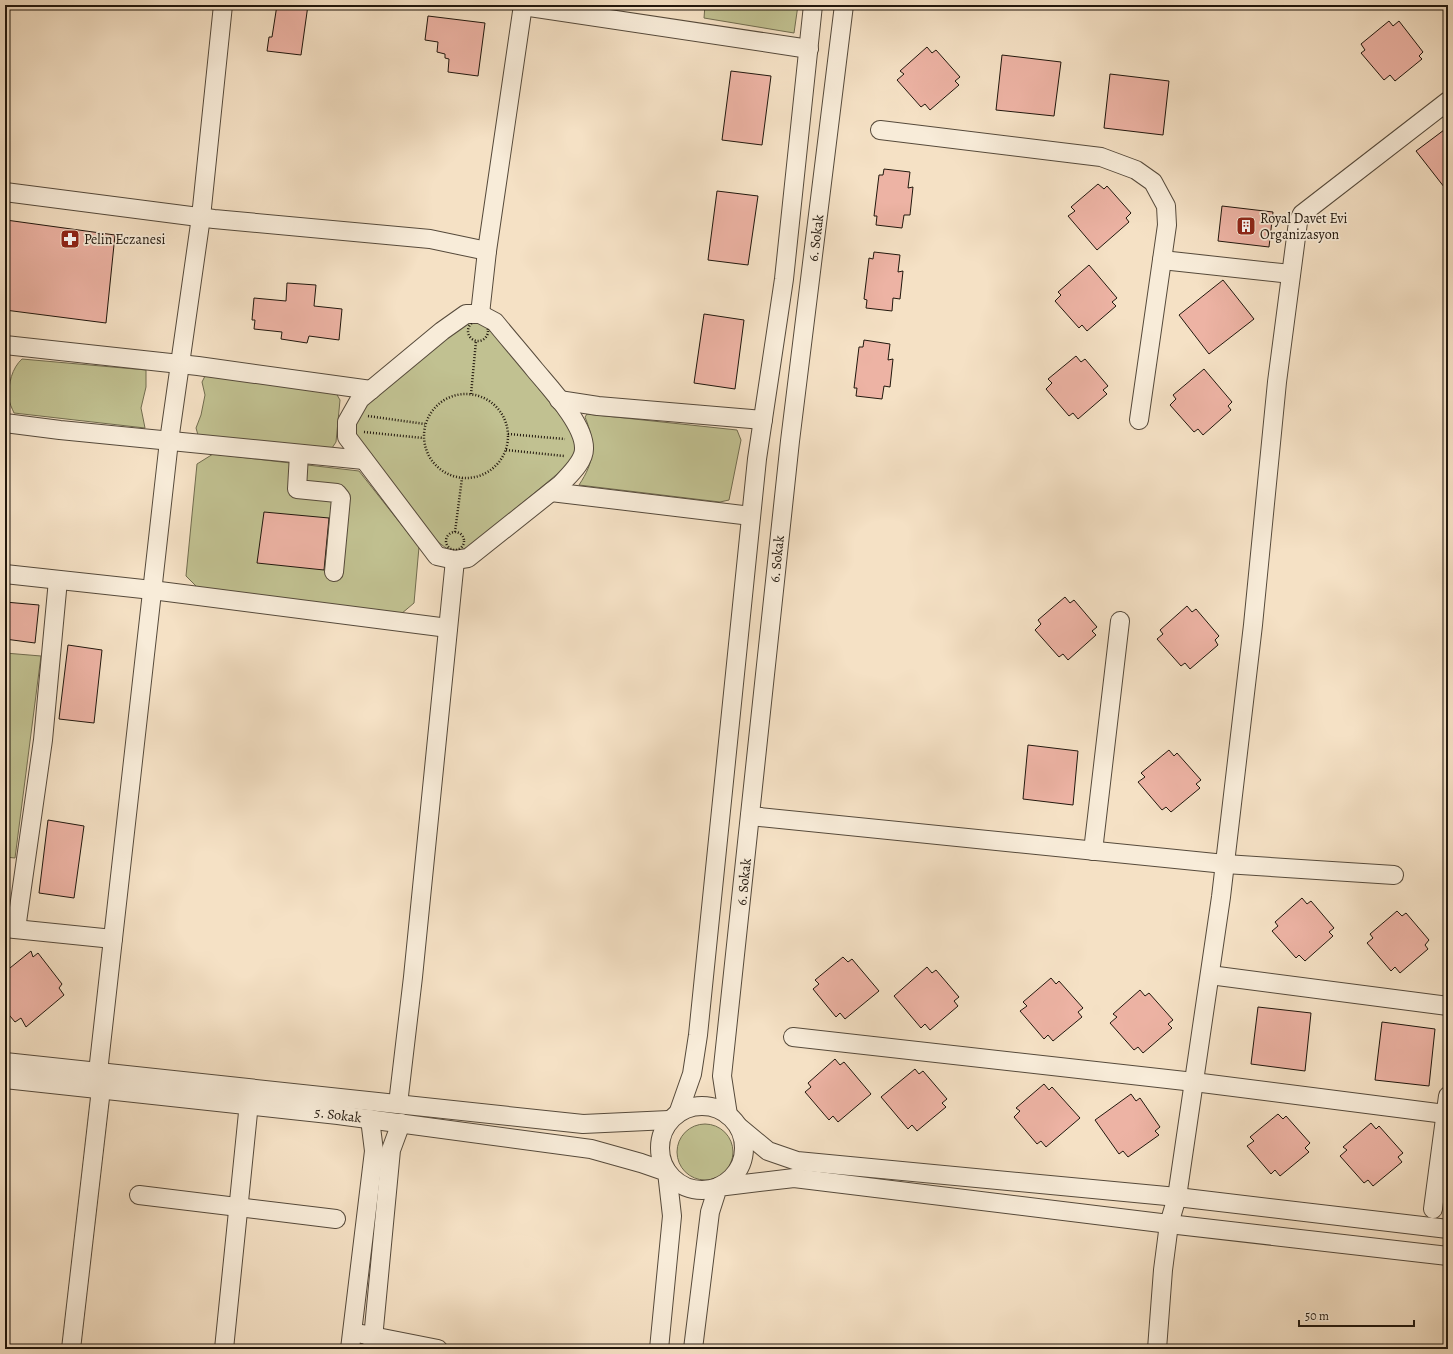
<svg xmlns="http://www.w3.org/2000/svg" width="1453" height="1354" viewBox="0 0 1453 1354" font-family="Alegreya,serif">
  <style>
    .green { fill: #c1c191; stroke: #716c4f }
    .building { fill: #edb3a4; stroke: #21170d }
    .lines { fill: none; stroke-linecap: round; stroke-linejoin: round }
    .minor-casing { stroke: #564a3b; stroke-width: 20 }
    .path { stroke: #21170d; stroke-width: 2.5; stroke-dasharray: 1 2; stroke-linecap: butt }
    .minor { stroke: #f8ecd9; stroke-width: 18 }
    .labels { text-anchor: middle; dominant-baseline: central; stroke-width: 3.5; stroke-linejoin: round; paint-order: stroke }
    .poi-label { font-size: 14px; fill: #21170d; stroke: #f8ecd9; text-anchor: start }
    .street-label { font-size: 14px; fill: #21170d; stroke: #f8ecd9 }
  </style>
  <rect width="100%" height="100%" fill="#f5e1c5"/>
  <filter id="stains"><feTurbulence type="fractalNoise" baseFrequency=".005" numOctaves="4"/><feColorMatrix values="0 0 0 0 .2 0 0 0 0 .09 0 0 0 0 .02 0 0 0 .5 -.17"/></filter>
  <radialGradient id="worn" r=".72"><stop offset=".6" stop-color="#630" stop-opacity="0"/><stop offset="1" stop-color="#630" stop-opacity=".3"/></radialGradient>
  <g class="green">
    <path d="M705,5H798L794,33L704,18Z"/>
    <path d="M472,319H480L498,338L574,433L578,446L573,461L470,546C453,554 452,553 437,541L355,433L353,420L361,408L457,330Z"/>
    <path d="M22,359L146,370V387L141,408L145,428L14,413C12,408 9,403 9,398C8,384 12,368 22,359Z"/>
    <path d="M205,376L336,393L340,400L336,442L332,448L198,435L196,428L201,415L205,395L202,382Z"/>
    <path d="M587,414L737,430L741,440L729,500L720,502L579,485C595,461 596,444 585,417Z"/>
    <path d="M213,454L359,471L419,547L414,603L401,614L198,588L186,576L197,464Z"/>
    <path d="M5,653L41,656L15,858L5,857Z"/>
    <circle cx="705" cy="1152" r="28"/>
  </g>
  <g class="building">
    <path d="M277,5H308L301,55L267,51L269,37H272Z"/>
    <path d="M428,16L485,23L478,76L448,72L449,59L445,58V54L437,52L438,42L425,40Z"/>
    <path d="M1389,21L1393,26L1399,21L1423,52L1419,56L1422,59L1395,81L1390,75L1384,80L1361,53L1365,50L1361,44Z"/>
    <path d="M927,47L932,53L936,50L960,77L955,81L959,85L930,110L925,104L921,107L897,80L904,74L900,71Z"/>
    <path d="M1002,55L1061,62L1054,116L996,110Z"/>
    <path d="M731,71L771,76L762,145L722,140Z"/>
    <path d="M1110,74L1169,81L1163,135L1104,128Z"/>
    <path d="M1448,127V192L1416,151Z"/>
    <path d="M884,169L910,172L908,188L913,187L910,215H904L902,228L876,225L877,216H874L879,175H883Z"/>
    <path d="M1098,184L1104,189L1107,186L1131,213L1126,218L1129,222L1097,250L1068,216L1075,211L1071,207Z"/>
    <path d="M717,191L758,196L748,265L708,260Z"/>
    <path d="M1222,206L1273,212L1269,247L1218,241Z"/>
    <path d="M6,220L115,235L106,323L5,310V227Z"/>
    <path d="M874,252L900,255L898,272L903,271L900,299L893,298L892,311L866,308L867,300L864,299L869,258L873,259Z"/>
    <path d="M1089,265L1117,298L1112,302L1116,306L1087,331L1082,325L1079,328L1055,301L1061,295L1058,292Z"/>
    <path d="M1223,280L1254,319L1209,354L1179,315Z"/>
    <path d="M287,283L316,285L314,306L342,309L339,340L309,336L307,343L281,339L282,332L254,329L255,320H252L254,298L286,301Z"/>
    <path d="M704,314L744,320L735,389L694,383Z"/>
    <path d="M864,340L890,344L888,360L893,359L890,387L884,386L882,399L856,396L857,388H854L859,347H863Z"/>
    <path d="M1076,356L1081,362L1085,359L1108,386L1103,390L1107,394L1078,419L1073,413L1069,416L1046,389L1052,383L1048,379Z"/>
    <path d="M1204,369L1232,402L1228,406L1231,410L1203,435L1198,429L1194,432L1170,405L1176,399L1173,395Z"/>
    <path d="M264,512L329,518L324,570L257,563Z"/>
    <path d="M1065,597L1070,603L1074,600L1097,627L1092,631L1096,635L1068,660L1063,654L1059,657L1035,630L1041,624L1038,620Z"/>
    <path d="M5,602L39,605L35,643L5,639Z"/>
    <path d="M1187,606L1192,612L1196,609L1219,636L1215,640L1218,645L1190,669L1185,663L1181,666L1157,639L1163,634L1160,630Z"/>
    <path d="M68,645L102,650L94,723L59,719Z"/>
    <path d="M1028,745L1078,751L1073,805L1023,799Z"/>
    <path d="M1169,750L1174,756L1177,753L1201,780L1196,784L1200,788L1171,812L1166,807L1162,810L1138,782L1145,777L1141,773Z"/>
    <path d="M48,820L84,826L74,898L39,893Z"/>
    <path d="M1302,898L1307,904L1311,901L1334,928L1329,932L1333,936L1305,961L1299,955L1296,958L1272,931L1278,926L1275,922Z"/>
    <path d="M1397,911L1402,916L1406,913L1429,940L1425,945L1428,949L1400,973L1395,967L1391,971L1367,943L1373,938L1370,934Z"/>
    <path d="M31,951L33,957L38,953L62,984L59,988L64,995L26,1027L21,1018L15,1022L5,1010V972Z"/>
    <path d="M843,957L848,962L852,959L879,991L845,1019L840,1013L836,1017L813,989L819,984L815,980Z"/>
    <path d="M927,967L932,973L936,970L959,997L954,1001L958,1006L930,1030L925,1024L921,1028L894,996Z"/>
    <path d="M1051,978L1056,984L1059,981L1083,1008L1078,1012L1082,1017L1053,1041L1048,1035L1044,1039L1020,1011L1027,1006L1023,1002Z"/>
    <path d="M1140,990L1145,996L1149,993L1173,1020L1168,1024L1172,1028L1143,1053L1138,1047L1134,1050L1110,1023L1117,1017L1113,1014Z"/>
    <path d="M1258,1007L1311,1013L1305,1071L1251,1064Z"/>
    <path d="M1382,1022L1435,1029L1429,1086L1375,1080Z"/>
    <path d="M835,1059L840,1065L844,1062L871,1094L838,1122L833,1116L829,1120L805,1092L811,1087L808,1083Z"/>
    <path d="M915,1069L919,1074L923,1071L947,1099L942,1103L946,1107L917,1131L912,1125L908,1129L881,1097Z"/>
    <path d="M1044,1084L1049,1090L1052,1087L1080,1118L1046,1147L1041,1141L1037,1144L1014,1117L1020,1111L1016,1108Z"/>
    <path d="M1131,1094L1136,1101L1140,1098L1160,1127L1155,1131L1159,1135L1128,1157L1123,1151L1119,1154L1095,1120Z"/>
    <path d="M1278,1114L1283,1119L1286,1116L1310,1143L1305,1148L1309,1152L1280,1176L1275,1170L1271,1174L1247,1146L1254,1141L1250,1137Z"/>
    <path d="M1371,1123L1376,1129L1379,1126L1403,1153L1398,1157L1402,1162L1373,1186L1368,1180L1364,1183L1340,1156L1347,1150L1343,1147Z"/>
  </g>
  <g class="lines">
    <g class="minor-casing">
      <g id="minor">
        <path d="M523,6L809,49"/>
        <path d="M880,130L1101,157L1136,170L1153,182L1166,206L1167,225L1139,420"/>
        <path d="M5,192L214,219L430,239L487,251"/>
        <path d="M1162,260L1291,274"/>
        <path d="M466,314H480L495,322C508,338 522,354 535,370C550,388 585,425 584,449C584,462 569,475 561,484L468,558L455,560L437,556L347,437V422L360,399L442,331Z"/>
        <path d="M480,314L487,251L523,5"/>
        <path d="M5,345L198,366L371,390"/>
        <path d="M559,400L598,406L763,420"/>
        <path d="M5,423L60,430L364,460"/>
        <path d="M299,454L297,489L337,493L341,498L334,572"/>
        <path d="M551,492L751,516"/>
        <path d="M5,574L152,590L448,628"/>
        <path d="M750,816L1225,864L1394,875"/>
        <path d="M1093,851L1120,621"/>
        <path d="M5,928L113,939"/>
        <path d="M16,929L43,740L58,580"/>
        <path d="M1210,975L1448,1006"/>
        <path d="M793,1037L1194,1082L1445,1114"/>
        <path d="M5,1062L583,1124L669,1120"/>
        <path d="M98,1072L169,441L201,217L223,5"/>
        <path d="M5,1079L338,1115L591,1149L641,1163L667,1172L672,1216L659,1349"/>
        <path d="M398,1104L413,977L455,560"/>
        <circle cx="702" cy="1148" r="42"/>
        <path d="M679,1111L692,1074L698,1035L757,459L784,279L813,5"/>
        <path d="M728,1115L722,1076L790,441L844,5"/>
        <path d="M739,1127L768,1151L797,1161L1177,1197L1448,1229"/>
        <path d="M139,1195L336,1219"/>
        <path d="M1433,1209L1448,1096"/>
        <path d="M362,1334L438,1349"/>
        <path d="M71,1349L101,1089"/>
        <path d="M224,1349L250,1093"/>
        <path d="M350,1349L374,1151L370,1119"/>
        <path d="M372,1349L391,1150L401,1123"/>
        <path d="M693,1349L710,1212L718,1187L794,1178L1169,1224L1448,1256"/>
        <path d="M1157,1349L1163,1270L1169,1224L1177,1197L1221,897L1253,625L1277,382L1298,222L1302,214L1448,101"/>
      </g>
    </g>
    <g class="path">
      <circle cx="478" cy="331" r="10"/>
      <circle cx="466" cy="436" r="42"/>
      <path d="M471,394L476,341"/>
      <path d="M368,416L425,424"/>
      <path d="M364,432L423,438"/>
      <path d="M508,434L565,439"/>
      <path d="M506,450L564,456"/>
      <circle cx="455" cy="541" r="9"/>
      <path d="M455,532L462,478"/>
    </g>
    <use href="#minor" class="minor"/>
  </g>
  <defs>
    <g id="building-square" transform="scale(1)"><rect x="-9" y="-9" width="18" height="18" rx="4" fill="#8f2418" stroke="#f8ecd9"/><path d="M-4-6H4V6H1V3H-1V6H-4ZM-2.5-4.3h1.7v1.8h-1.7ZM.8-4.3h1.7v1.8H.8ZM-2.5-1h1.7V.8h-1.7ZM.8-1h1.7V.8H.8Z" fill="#fff"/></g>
    <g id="pharmacy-square" transform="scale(1)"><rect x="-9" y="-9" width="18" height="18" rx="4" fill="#8f2418" stroke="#f8ecd9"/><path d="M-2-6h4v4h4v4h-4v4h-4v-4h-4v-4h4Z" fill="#fff"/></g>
  </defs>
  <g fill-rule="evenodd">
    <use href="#building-square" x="1246" y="226"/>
    <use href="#pharmacy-square" x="70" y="239"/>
  </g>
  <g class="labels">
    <g class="poi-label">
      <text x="1260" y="218">Royal Davet Evi<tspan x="1260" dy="16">Organizasyon</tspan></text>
      <text x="84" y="239">Pelin Eczanesi</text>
    </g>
    <g class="street-label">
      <text transform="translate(816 238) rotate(-83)">6. Sokak</text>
      <text transform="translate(777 559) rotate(-84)">6. Sokak</text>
      <text transform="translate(744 882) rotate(-84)">6. Sokak</text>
      <text transform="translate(338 1115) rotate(7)">5. Sokak</text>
    </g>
  </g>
  <rect width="1453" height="1354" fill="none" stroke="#f5e1c5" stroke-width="20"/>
  <rect x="6" y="6" width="1441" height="1342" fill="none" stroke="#21170d" stroke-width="2"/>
  <rect x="10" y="10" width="1433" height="1334" fill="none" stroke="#21170d"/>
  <path d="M1299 1320v6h115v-6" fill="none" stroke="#21170d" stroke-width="2"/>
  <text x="1305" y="1320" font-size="12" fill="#21170d" stroke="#f8ecd9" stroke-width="3" paint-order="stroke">50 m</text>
  <rect width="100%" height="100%" filter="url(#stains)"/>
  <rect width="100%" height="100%" fill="url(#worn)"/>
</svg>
